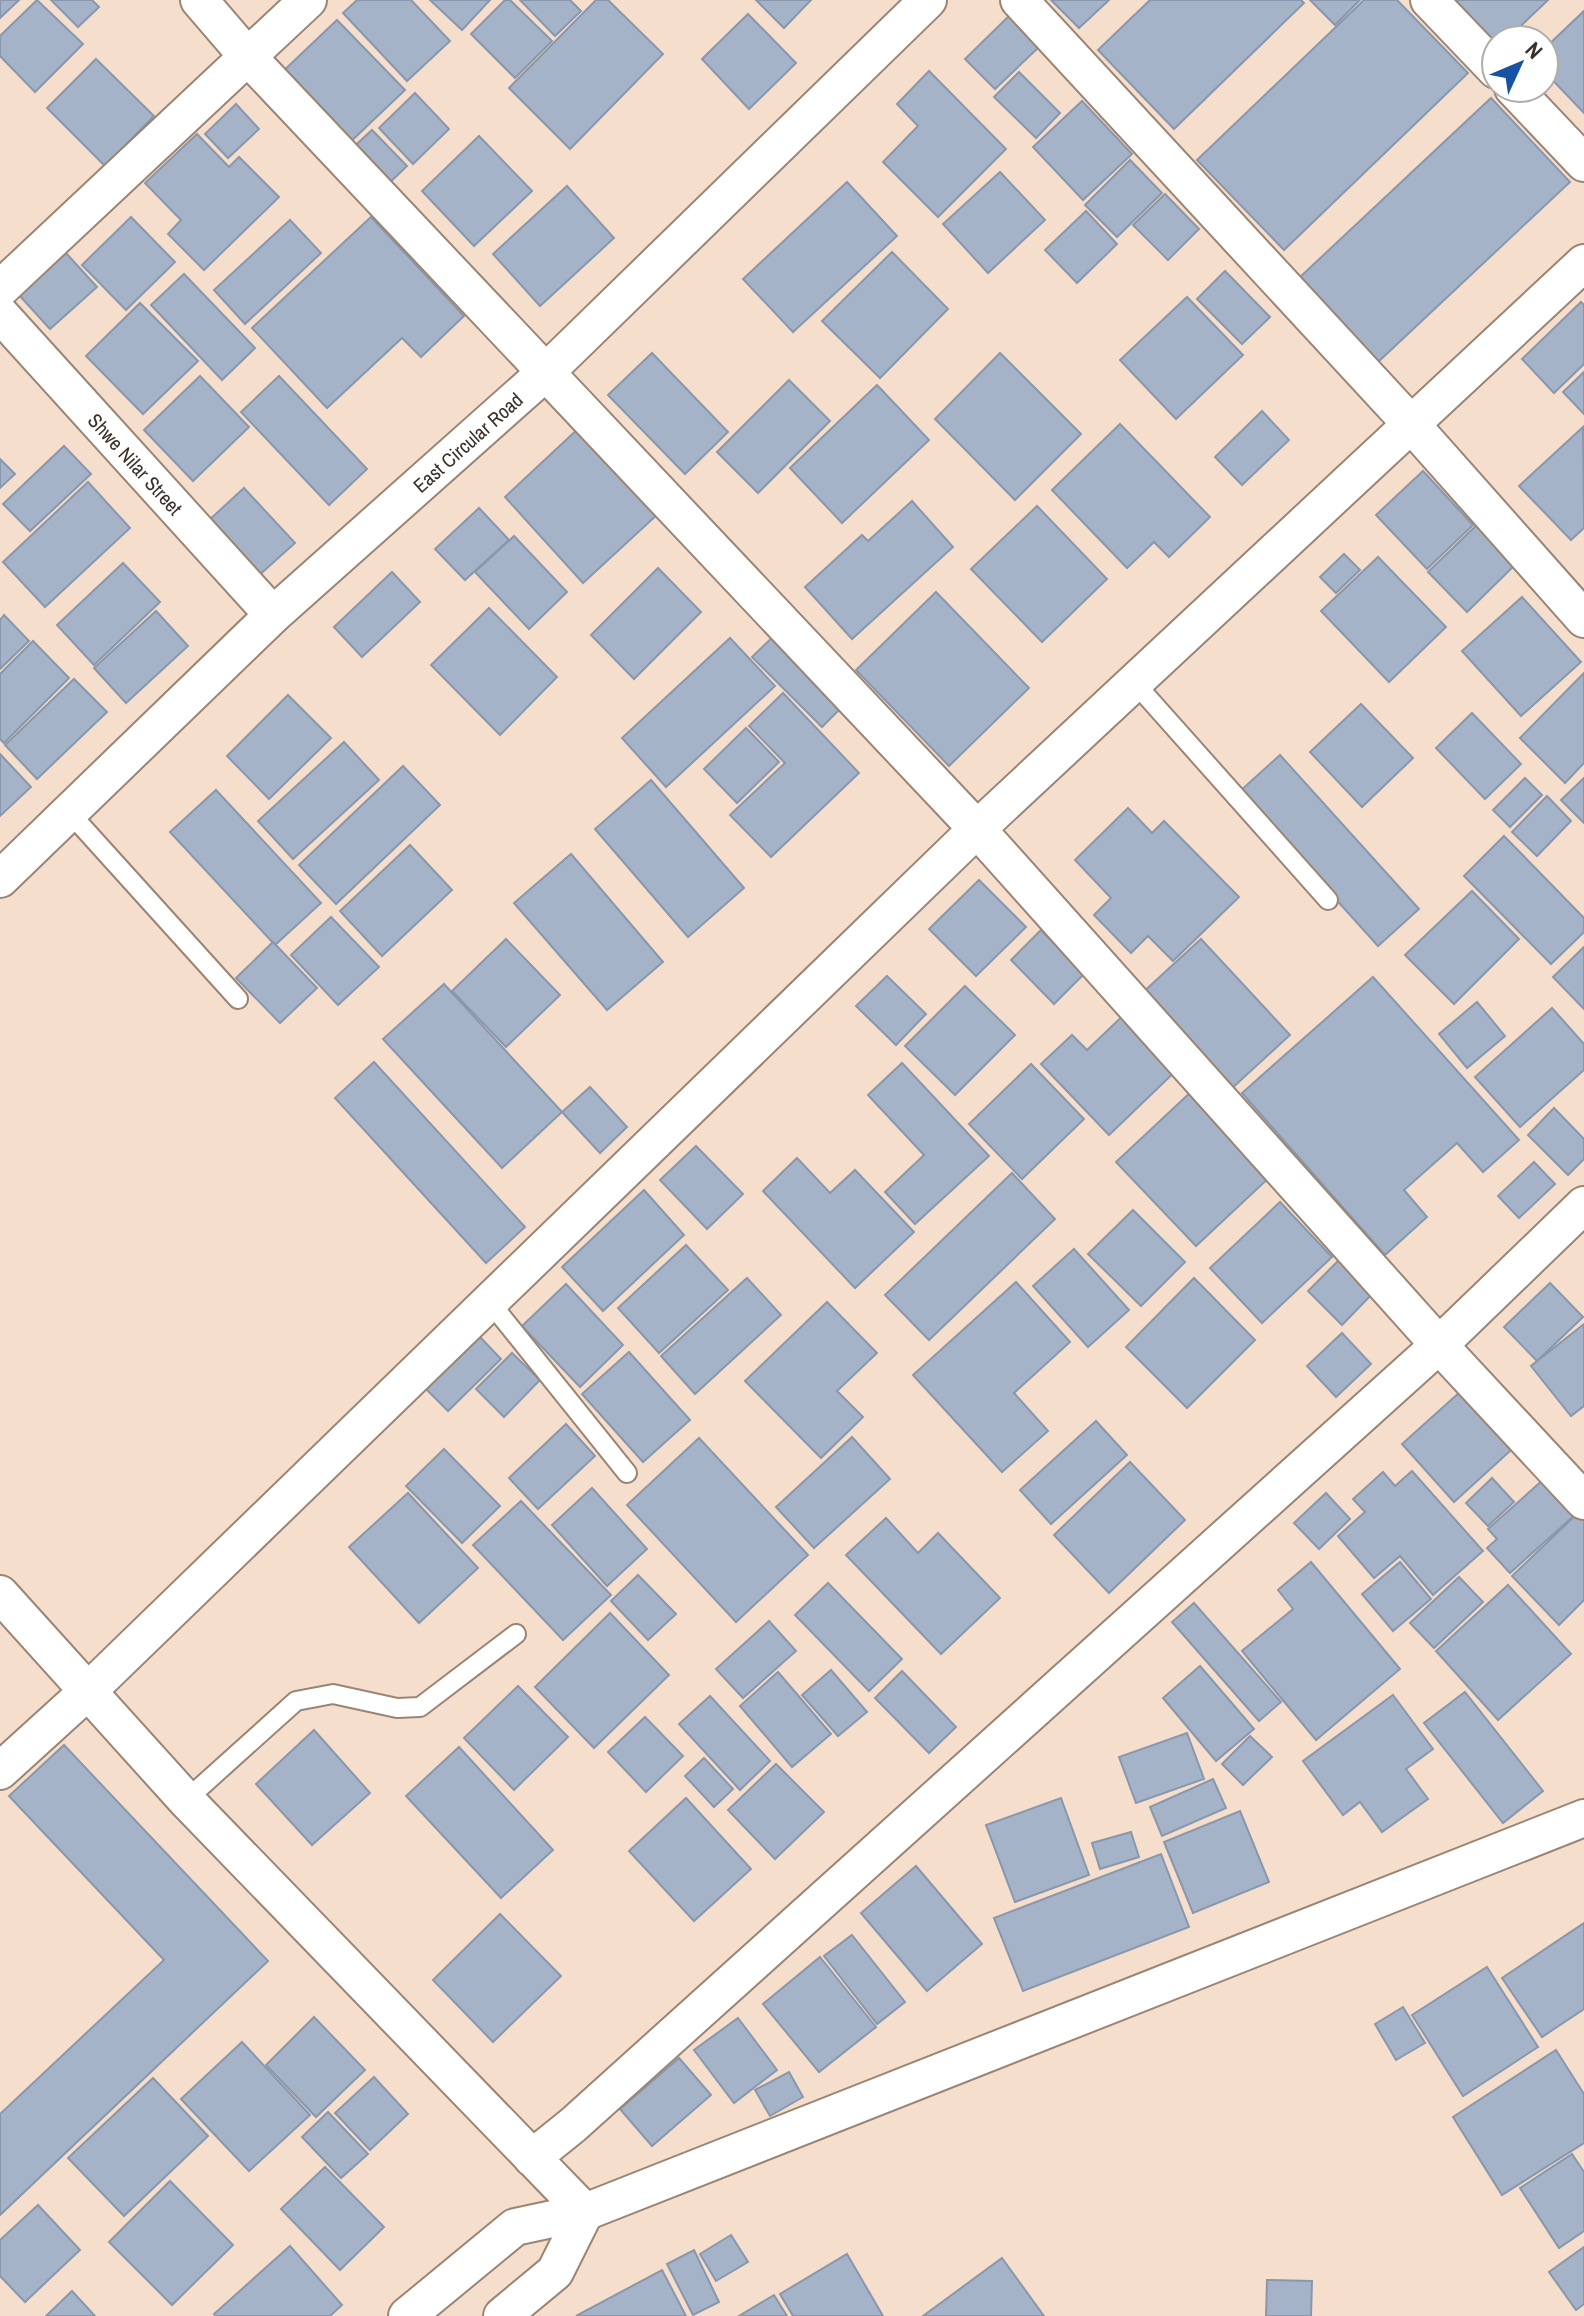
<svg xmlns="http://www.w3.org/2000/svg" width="1584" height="2316" viewBox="0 0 1584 2316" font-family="'Archivo Narrow',sans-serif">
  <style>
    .building { fill: #a4b3c8; stroke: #8997ac; stroke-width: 2 }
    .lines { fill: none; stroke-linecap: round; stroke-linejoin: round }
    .lane-casing { stroke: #9a8575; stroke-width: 22 }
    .street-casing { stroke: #9a8575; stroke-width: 40 }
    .lane { stroke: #fff; stroke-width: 18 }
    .street { stroke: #fff; stroke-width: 36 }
    .labels { text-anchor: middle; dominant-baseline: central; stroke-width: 8; stroke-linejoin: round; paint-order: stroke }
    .street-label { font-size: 20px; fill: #3a312a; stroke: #fff }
  </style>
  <rect width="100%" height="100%" fill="#f6decd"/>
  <g class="building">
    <path d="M0,0H19L0,18Z"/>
    <path d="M37,0L83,44L35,92L0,56V36Z"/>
    <path d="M51,0H92L99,7L78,27Z"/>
    <path d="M357,0H411L450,41L407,81L343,13Z"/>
    <path d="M430,0H490L462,30Z"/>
    <path d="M505,0H510L552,41L515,78L471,34Z"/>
    <path d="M520,0H570L581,11L555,36Z"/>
    <path d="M596,0H608L663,54L570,149L509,88Z"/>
    <path d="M756,0H811L784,28Z"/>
    <path d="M1051,0H1109L1079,28Z"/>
    <path d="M1150,0H1301L1304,3L1174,129L1098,50Z"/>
    <path d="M1310,0H1360L1335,25Z"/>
    <path d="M1364,0H1397L1468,73L1284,250L1197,160Z"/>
    <path d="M1451,0H1548L1506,40H1496V48Z"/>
    <path d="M1584,11V113L1544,71V49Z"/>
    <path d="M748,14L796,63L749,109L702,59Z"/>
    <path d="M1009,16L1039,47L995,89L965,59Z"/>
    <path d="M337,20L405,90L346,146L278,76Z"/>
    <path d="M96,59L154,116L105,166L47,108Z"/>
    <path d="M929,71L1006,149L938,217L883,162L918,126L897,104Z"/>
    <path d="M1019,72L1060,113L1036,138L994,97Z"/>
    <path d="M415,93L449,129L413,164L379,128Z"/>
    <path d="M1491,98L1570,182L1378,362L1299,278Z"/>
    <path d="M1082,101L1132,154L1083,200L1033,147Z"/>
    <path d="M236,104L259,129L228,158L205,134Z"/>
    <path d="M372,130L407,166L382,190L347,153Z"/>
    <path d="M197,134L229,167L239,157L279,197L204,270L168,234L181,220L145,183Z"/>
    <path d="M479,136L532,191L474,246L422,191Z"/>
    <path d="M1130,160L1162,193L1117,237L1085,205Z"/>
    <path d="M1000,172L1045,220L988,273L943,224Z"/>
    <path d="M847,182L897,236L793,332L743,279Z"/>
    <path d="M567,186L614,238L540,306L493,254Z"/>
    <path d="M1165,194L1199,229L1168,260L1133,225Z"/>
    <path d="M1086,211L1117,244L1077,283L1045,250Z"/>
    <path d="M131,217L175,262L126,310L82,265Z"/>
    <path d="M371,217L464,316L421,357L402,338L327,408L252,328Z"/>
    <path d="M290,220L321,253L245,324L214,290Z"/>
    <path d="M892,252L948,309L880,378L822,321Z"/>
    <path d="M66,253L97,287L50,329L19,295Z"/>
    <path d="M1225,271L1270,317L1242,344L1197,299Z"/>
    <path d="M184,274L255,348L222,380L151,305Z"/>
    <path d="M1187,297L1243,355L1176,419L1120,360Z"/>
    <path d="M1581,302L1584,305V364L1554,393L1522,359Z"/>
    <path d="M140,303L198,361L143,414L86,356Z"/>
    <path d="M652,353L728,432L685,474L608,395Z"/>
    <path d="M1000,353L1081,434L1015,500L935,419Z"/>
    <path d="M1584,372V414L1563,392Z"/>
    <path d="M200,376L249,427L193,481L144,430Z"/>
    <path d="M279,376L367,469L329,505L241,412Z"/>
    <path d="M789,380L830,421L758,493L717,452Z"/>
    <path d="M877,385L929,440L842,523L790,468Z"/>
    <path d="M1262,411L1289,440L1242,485L1215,457Z"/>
    <path d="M1120,424L1210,517L1169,557L1154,542L1127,568L1052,490Z"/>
    <path d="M580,427L659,513L583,583L505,497Z"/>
    <path d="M1583,427L1584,528L1571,540L1519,486Z"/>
    <path d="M64,446L91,474L30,531L3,504Z"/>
    <path d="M0,459L15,474L0,488Z"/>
    <path d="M1423,471L1473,525L1427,569L1376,515Z"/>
    <path d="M88,482L130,528L45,607L3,562Z"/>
    <path d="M244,488L295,543L257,577L207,522Z"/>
    <path d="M912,501L953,547L852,639L805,587L862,535L868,541Z"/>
    <path d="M1037,506L1107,579L1042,642L971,569Z"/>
    <path d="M479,508L509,540L465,580L435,549Z"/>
    <path d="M1484,518L1522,558L1467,612L1428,572Z"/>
    <path d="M514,536L567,592L529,629L475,572Z"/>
    <path d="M1344,554L1360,570L1336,593L1320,577Z"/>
    <path d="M1378,557L1446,627L1389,682L1321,611Z"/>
    <path d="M123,563L160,602L94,665L57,625Z"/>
    <path d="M658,568L701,612L634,679L591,635Z"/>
    <path d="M392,572L420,602L362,657L334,627Z"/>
    <path d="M936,592L1029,688L949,766L856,670Z"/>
    <path d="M1522,597L1581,662L1521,716L1462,651Z"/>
    <path d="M489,608L557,677L500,735L431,665Z"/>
    <path d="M156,611L188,646L126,703L94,668Z"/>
    <path d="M4,615L29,641L0,669V620Z"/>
    <path d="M780,630L849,700L822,727L752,657Z"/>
    <path d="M730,638L775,686L666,787L622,738Z"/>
    <path d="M33,641L69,678L4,743L0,739V674Z"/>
    <path d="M1584,673V763L1565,783L1520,738Z"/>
    <path d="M74,679L107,712L37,779L5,745Z"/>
    <path d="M783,693L859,773L771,857L730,815L785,763L749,726Z"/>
    <path d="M288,695L331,738L269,799L227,756Z"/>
    <path d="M1361,704L1413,758L1362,807L1310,752Z"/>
    <path d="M1472,713L1521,764L1485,799L1436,748Z"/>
    <path d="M746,728L779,762L737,803L704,769Z"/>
    <path d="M344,742L379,780L293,859L258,821Z"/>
    <path d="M0,754L31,787L0,816Z"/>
    <path d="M1280,755L1419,909L1378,946L1239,792Z"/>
    <path d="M403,766L440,805L336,904L299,865Z"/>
    <path d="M1525,778L1542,795L1510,827L1493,810Z"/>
    <path d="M1584,778V823L1561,800Z"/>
    <path d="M651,780L744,888L688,937L595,829Z"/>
    <path d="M216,790L321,903L275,945L170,832Z"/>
    <path d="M1547,796L1571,821L1537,856L1512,832Z"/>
    <path d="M1128,808L1152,833L1164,821L1239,897L1173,961L1148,936L1131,953L1094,915L1111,898L1075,860Z"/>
    <path d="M1504,836L1584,918V932L1551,964L1464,876Z"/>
    <path d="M410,845L452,890L382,956L340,911Z"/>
    <path d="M571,854L663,962L607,1010L514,903Z"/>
    <path d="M979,880L1026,927L976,976L929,929Z"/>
    <path d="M1472,891L1519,939L1454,1004L1405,955Z"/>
    <path d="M331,917L379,967L338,1005L291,955Z"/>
    <path d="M1041,930L1084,974L1054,1004L1011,960Z"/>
    <path d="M506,939L560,995L506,1047L452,991Z"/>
    <path d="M1201,939L1290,1035L1230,1090L1141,994Z"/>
    <path d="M273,942L317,988L280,1023L236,978Z"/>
    <path d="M1584,947V1009L1553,977Z"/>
    <path d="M887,976L926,1014L896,1045L856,1006Z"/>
    <path d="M1373,977L1519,1140L1483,1172L1457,1143L1404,1190L1427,1217L1385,1255L1242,1093Z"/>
    <path d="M444,984L562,1112L502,1168L383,1039Z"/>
    <path d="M965,986L1015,1035L955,1095L905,1046Z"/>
    <path d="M1477,1002L1505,1036L1467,1068L1439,1034Z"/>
    <path d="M1131,1008L1184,1063L1109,1135L1041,1064L1072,1035L1087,1050Z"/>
    <path d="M1552,1008L1584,1044V1070L1520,1127L1475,1077Z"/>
    <path d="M374,1062L525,1227L486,1263L335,1098Z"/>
    <path d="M902,1063L989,1156L915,1224L885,1192L924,1155L868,1095Z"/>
    <path d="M1031,1064L1084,1119L1022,1179L969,1124Z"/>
    <path d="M590,1087L627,1127L600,1153L562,1112Z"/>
    <path d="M1193,1090L1272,1175L1196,1246L1116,1162Z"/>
    <path d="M1554,1108L1584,1139V1159L1568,1175L1528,1135Z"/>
    <path d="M696,1146L743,1194L707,1229L660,1180Z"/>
    <path d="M797,1158L830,1193L855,1170L914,1232L855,1288L763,1191Z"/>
    <path d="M1534,1162L1555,1184L1519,1218L1498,1196Z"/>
    <path d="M1012,1173L1055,1219L929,1340L885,1295Z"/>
    <path d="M644,1190L684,1235L603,1311L562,1267Z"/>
    <path d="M1280,1202L1332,1257L1262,1323L1210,1268Z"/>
    <path d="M1133,1210L1185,1262L1141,1306L1088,1254Z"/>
    <path d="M686,1245L728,1290L659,1353L618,1308Z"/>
    <path d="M1074,1249L1129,1310L1088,1347L1033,1286Z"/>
    <path d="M1343,1256L1376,1290L1342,1325L1308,1291Z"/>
    <path d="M747,1278L781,1315L695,1394L661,1356Z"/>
    <path d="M1194,1278L1255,1340L1187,1408L1126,1347Z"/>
    <path d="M1016,1282L1070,1342L1014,1393L1048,1431L1002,1472L913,1375Z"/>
    <path d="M1550,1283L1583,1317L1537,1361L1504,1327Z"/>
    <path d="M566,1284L623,1345L580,1387L522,1326Z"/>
    <path d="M827,1302L877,1353L837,1391L863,1417L821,1458L745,1381Z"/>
    <path d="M1584,1324V1406L1571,1416L1531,1366Z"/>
    <path d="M1342,1333L1371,1364L1336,1397L1307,1366Z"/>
    <path d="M480,1337L501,1359L448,1411L426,1389Z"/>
    <path d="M629,1352L690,1420L643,1462L582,1394Z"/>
    <path d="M512,1353L540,1380L504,1417L476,1389Z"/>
    <path d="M1470,1383L1521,1441L1454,1502L1402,1444Z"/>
    <path d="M1096,1421L1127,1455L1051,1524L1020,1490Z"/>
    <path d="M566,1424L595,1456L538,1509L509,1478Z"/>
    <path d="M852,1437L890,1479L814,1548L776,1507Z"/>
    <path d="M699,1438L808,1555L736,1622L627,1505Z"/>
    <path d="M444,1449L500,1506L462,1543L406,1486Z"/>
    <path d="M1130,1462L1185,1520L1109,1593L1054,1535Z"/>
    <path d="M1412,1471L1483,1551L1433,1595L1400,1556L1374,1578L1338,1536L1365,1512L1353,1499L1383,1472L1395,1486Z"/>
    <path d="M1492,1478L1514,1502L1488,1526L1466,1503Z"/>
    <path d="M1545,1478L1577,1513L1510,1573L1487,1548L1497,1539L1488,1529Z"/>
    <path d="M592,1488L647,1549L607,1586L552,1525Z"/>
    <path d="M408,1493L478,1568L419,1623L349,1547Z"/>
    <path d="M1326,1493L1350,1519L1319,1549L1294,1523Z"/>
    <path d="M521,1501L611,1595L563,1640L473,1545Z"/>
    <path d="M1581,1510L1584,1513V1600L1559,1625L1512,1576Z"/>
    <path d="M886,1518L918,1553L938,1533L1000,1598L941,1654L846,1555Z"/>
    <path d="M1311,1562L1400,1669L1316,1740L1242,1651L1293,1609L1278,1590Z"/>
    <path d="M1400,1562L1431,1599L1393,1631L1362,1594Z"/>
    <path d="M638,1575L676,1614L648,1640L611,1601Z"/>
    <path d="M1459,1577L1483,1602L1434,1648L1410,1623Z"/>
    <path d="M828,1583L902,1659L869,1691L795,1615Z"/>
    <path d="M1508,1585L1571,1654L1498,1720L1436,1651Z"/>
    <path d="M1194,1603L1281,1702L1259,1721L1172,1622Z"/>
    <path d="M610,1613L669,1675L594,1748L535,1687Z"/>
    <path d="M769,1621L796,1651L743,1698L716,1669Z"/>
    <path d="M1200,1666L1254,1729L1216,1761L1163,1698Z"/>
    <path d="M831,1670L867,1712L838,1736L802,1695Z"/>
    <path d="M902,1671L956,1727L929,1753L875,1698Z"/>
    <path d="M778,1672L831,1734L792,1767L740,1706Z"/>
    <path d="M518,1686L568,1737L514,1790L464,1738Z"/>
    <path d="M1465,1692L1543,1791L1503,1823L1424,1723Z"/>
    <path d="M1393,1695L1433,1749L1406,1769L1428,1799L1382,1832L1360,1802L1343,1815L1303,1761Z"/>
    <path d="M710,1696L770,1761L740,1790L679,1724Z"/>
    <path d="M645,1717L683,1756L646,1792L608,1752Z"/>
    <path d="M314,1730L370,1793L312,1845L256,1784Z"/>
    <path d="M1187,1733L1204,1779L1136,1803L1119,1757Z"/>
    <path d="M1250,1736L1272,1757L1243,1785L1222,1764Z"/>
    <path d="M64,1745L268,1961L0,2215V2114L164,1960L9,1796Z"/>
    <path d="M459,1747L553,1850L501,1898L406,1796Z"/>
    <path d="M704,1758L733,1789L714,1807L685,1776Z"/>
    <path d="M776,1764L824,1812L775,1859L728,1810Z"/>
    <path d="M1213,1779L1226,1808L1162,1836L1150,1807Z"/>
    <path d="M686,1798L751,1869L694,1921L629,1851Z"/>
    <path d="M1061,1798L1089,1875L1015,1902L986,1825Z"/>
    <path d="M1240,1811L1269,1882L1193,1913L1164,1842Z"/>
    <path d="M1131,1832L1139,1857L1100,1869L1092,1843Z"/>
    <path d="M1161,1854L1189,1927L1023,1991L994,1918Z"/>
    <path d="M916,1866L982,1944L927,1991L861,1913Z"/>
    <path d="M500,1914L561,1976L493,2042L433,1980Z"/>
    <path d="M1584,1923V2009L1542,2037L1502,1978Z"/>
    <path d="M852,1935L905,2002L877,2024L824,1956Z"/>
    <path d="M820,1957L876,2027L819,2072L763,2004Z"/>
    <path d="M1487,1967L1538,2047L1463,2096L1412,2015Z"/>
    <path d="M1403,2007L1425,2043L1396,2060L1375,2024Z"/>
    <path d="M314,2017L365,2070L316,2117L266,2065Z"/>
    <path d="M738,2018L777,2070L734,2103L694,2050Z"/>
    <path d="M242,2042L310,2115L249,2171L181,2099Z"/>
    <path d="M1556,2050L1584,2094V2143L1502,2195L1453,2117Z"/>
    <path d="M679,2058L711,2095L652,2146L620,2109Z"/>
    <path d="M789,2072L803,2097L770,2116L755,2090Z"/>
    <path d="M374,2077L408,2114L370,2150L335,2113Z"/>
    <path d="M153,2078L208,2136L124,2216L68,2158Z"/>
    <path d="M328,2112L368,2154L341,2178L302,2137Z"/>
    <path d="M1572,2154L1584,2172V2231L1559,2248L1520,2188Z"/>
    <path d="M325,2167L384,2227L340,2270L281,2209Z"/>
    <path d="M170,2181L233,2245L172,2305L109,2242Z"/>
    <path d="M38,2205L80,2250L25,2302L0,2276V2240Z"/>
    <path d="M731,2235L748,2262L716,2281L700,2254Z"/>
    <path d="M290,2246L342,2305L330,2316H216L214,2314Z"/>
    <path d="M1584,2247V2304L1576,2310L1549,2272Z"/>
    <path d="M694,2250L719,2302L693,2315L667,2264Z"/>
    <path d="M847,2254L883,2316H793L780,2294Z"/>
    <path d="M1002,2258L1044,2316H923Z"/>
    <path d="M662,2270L686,2316H576Z"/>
    <path d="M1267,2280L1312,2281L1311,2316H1266Z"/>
    <path d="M72,2291L95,2316H46Z"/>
    <path d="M774,2295L787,2316H739Z"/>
  </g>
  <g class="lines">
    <g class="lane-casing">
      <g id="lane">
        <path d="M1134,682L1328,900"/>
        <path d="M69,812L238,999"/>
        <path d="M489,1301L627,1473"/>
        <path d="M186,1800L296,1701L333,1694L397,1708L420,1707L516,1634"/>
      </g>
    </g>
    <g class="street-casing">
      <g id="street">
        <path d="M199,0L248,57L977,829L1439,1345L1584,1501"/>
        <path d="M1019,0L1411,424L1584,619"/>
        <path d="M1429,0L1496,70"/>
        <path d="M1513,88L1584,163"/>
        <path d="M0,289L308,0"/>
        <path id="s1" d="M0,314L273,615"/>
        <path id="s2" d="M0,879L273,615L547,371L928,0"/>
        <path d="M0,1594L186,1800L585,2212"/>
        <path d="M0,1771L88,1691L977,829L1584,263"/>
        <path d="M532,2158L573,2125L1439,1345L1584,1205"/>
        <path d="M407,2316L515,2227L585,2212L1584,1818"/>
        <path d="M502,2316L555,2272L585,2212"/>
      </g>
    </g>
    <use href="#lane" class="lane"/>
    <use href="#street" class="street"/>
  </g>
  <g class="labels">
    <g class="street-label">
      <text stroke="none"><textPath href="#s2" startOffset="640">East Circular Road</textPath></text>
      <text stroke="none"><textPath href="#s1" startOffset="202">Shwe Nilar Street</textPath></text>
    </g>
  </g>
  <g transform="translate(1520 64) rotate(46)"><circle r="38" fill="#ffffff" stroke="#b0adaa" stroke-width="2"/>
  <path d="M0-6L14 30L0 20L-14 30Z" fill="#1852a3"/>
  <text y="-12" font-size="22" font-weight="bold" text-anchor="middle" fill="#3a312a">N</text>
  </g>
</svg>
